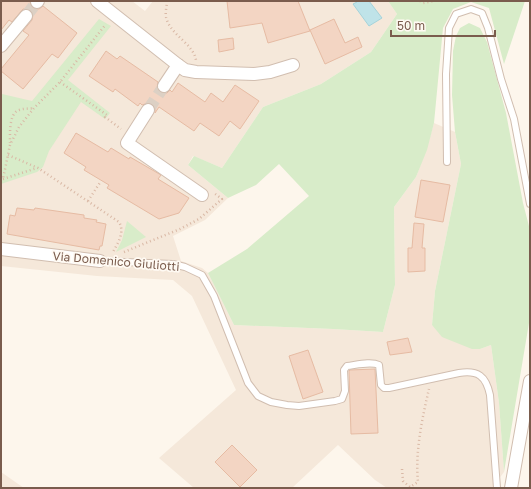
<svg xmlns="http://www.w3.org/2000/svg" width="531" height="489" viewBox="0 0 531 489" font-family="'Golos Text',sans-serif">
  <style>
    .residential { fill: #f5e8da }
    .green { fill: #d8ecc9 }
    .water { fill: #bfe3e8; stroke: #a5d3da }
    .building { fill: #f3d5c3; stroke: #e6bba3 }
    .lines { fill: none; stroke-linecap: round; stroke-linejoin: round }
    .minor-tunnel { stroke: #dcd0c4; stroke-width: 12; stroke-dasharray: 12 6; stroke-linecap: butt }
    .service-casing { stroke: #d1beb0; stroke-width: 8 }
    .minor-casing { stroke: #d1beb0; stroke-width: 14 }
    .path { stroke: #d9b8a5; stroke-width: 2.5; stroke-dasharray: 1 3; stroke-linecap: butt }
    .service { stroke: #fff; stroke-width: 6 }
    .minor { stroke: #fff; stroke-width: 12 }
    .labels { text-anchor: middle; dominant-baseline: central; stroke-width: 3.5; stroke-linejoin: round; paint-order: stroke }
    .street-label { font-size: 12px; fill: #7a5c4d; stroke: #fffaf3 }
  </style>
  <rect width="100%" height="100%" fill="#fdf6ec"/>
  <g class="residential">
    <path d="M1,1H132L145,11L153,1H388L397,14L371,52L321,84L263,107L222,168L193,156L188,165L228,198L205,220L173,236L181,261L202,268L208,273L234,325L333,329L383,332L395,285L394,207L416,177L426,150L434,123L455,132L461,164L435,291L432,325L480,349L491,345L499,403L504,472L492,488H387L375,480L338,445L292,488H194L159,458L236,390L192,296L173,280L97,276L1,266Z"/>
    <path d="M1,472L24,488H1Z"/>
  </g>
  <g class="green">
    <path d="M388,1H525L504,64L489,8L471,2L453,9L443,28L434,123L427,150L416,177L394,207L395,285L383,332L333,329L234,325L208,273L247,249L309,196L279,164L256,185L228,198L188,165L194,156L222,168L263,107L321,84L371,52L397,14Z"/>
    <path d="M99,19L111,26L68,80L110,113L105,119L81,102L49,151L43,167L37,172L1,184L2,94L32,101Z"/>
    <path d="M469,23L480,28L487,42L506,113L523,203L530,230V317L504,472L499,403L491,345L480,349H472L442,337L432,325L435,291L461,164L455,132L452,95L453,51L456,36L460,28Z"/>
    <path d="M127,221L146,237L116,252L122,240Z"/>
  </g>
  <path class="water" d="M356,1H369L382,18L369,26L353,4L357,2Z"/>
  <g class="building">
    <path d="M1,1H30L31,7L35,9H39L43,6L77,33L58,58L52,54L23,89L1,71V69L29,35L23,31L32,20L33,14L30,10L27,9H23L12,22L9,20L1,30Z"/>
    <path d="M227,1H298L310,31L268,43L262,23L230,28Z"/>
    <path d="M334,19L345,43L358,37L362,47L325,64L310,30Z"/>
    <path d="M233,38L234,49L219,52L218,40Z"/>
    <path d="M106,51L117,59L120,56L158,82L157,89L163,93H167L170,90L172,92L178,83L205,102L211,93L223,102L235,85L259,101L240,129L230,121L219,136L200,123L194,131L159,107L155,113V107L152,104L148,103L142,105L140,103L138,106L115,89L113,92L89,76Z"/>
    <path d="M76,133L108,152L111,148L129,159L130,157L161,175L158,179L189,198L179,213L159,219L107,188L109,185L84,170L86,167L64,153Z"/>
    <path d="M421,180L450,185L443,222L415,217Z"/>
    <path d="M17,208L34,210L35,208L84,215V218L97,220L96,222L106,224L102,246H100L99,250L7,234L10,215L15,216Z"/>
    <path d="M414,223L424,224L422,248H425V271L408,272V248H412Z"/>
    <path d="M408,338L412,352L390,355L387,342Z"/>
    <path d="M308,350L323,392L303,399L289,356Z"/>
    <path d="M375,369L378,433L351,434L349,371L350,370Z"/>
    <path d="M232,445L257,470L240,487L215,462Z"/>
  </g>
  <g class="lines">
    <g class="minor-tunnel">
      <path d="M26,16L37,2"/>
      <path d="M148,110L164,86"/>
    </g>
    <g class="service-casing">
      <g id="service">
        <path d="M447,162L446,74L449,28L456,14L471,9L482,13L488,28L501,79L514,119L530,204"/>
        <path d="M100,261L173,264L185,267L202,275L214,296L248,383L258,396L271,402L287,405L299,406L335,401L342,399L345,391L344,370L347,366C356,365 371,361 379,365L381,385L384,388H389L459,373C478,370 486,376 490,395L497,488"/>
      </g>
    </g>
    <g class="minor-casing">
      <g id="minor">
        <path d="M97,1L178,65L185,70L196,72L254,74L270,72L293,65"/>
        <path d="M37,2L38,1"/>
        <path d="M1,46L26,16"/>
        <path d="M164,86L178,65"/>
        <path d="M148,110L127,143L202,195"/>
        <path d="M1,249L100,261"/>
        <path d="M511,488L530,381"/>
      </g>
    </g>
    <g class="path">
      <path d="M167,1C167,6 165,12 166,17C170,35 193,43 196,60"/>
      <path d="M420,1L423,3L434,1"/>
      <path d="M60,82L107,115L105,117L121,129"/>
      <path d="M10,143C10,134 9,116 17,111C22,108 28,109 34,108"/>
      <path d="M8,155L38,168L119,222C125,232 118,243 113,252"/>
      <path d="M1,178L3,179L10,145L19,127L34,108L60,82L106,24"/>
      <path d="M3,179L37,168"/>
      <path d="M88,201L101,181"/>
      <path d="M124,252L180,229L199,219L222,199L214,193"/>
      <path d="M402,469L403,481L410,487L418,482C415,452 422,419 429,389"/>
    </g>
    <use href="#service" class="service"/>
    <use href="#minor" class="minor"/>
  </g>
  <g class="labels">
    <g class="street-label">
      <text transform="translate(116 261) rotate(5)">Via Domenico Giuliotti</text>
    </g>
  </g>
  <rect width="531" height="489" fill="none" stroke="#7a5c4d" stroke-width="4"/>
  <path d="M391 30v6h104v-6" fill="none" stroke="#7a5c4d" stroke-width="2"/>
  <text x="397" y="30" font-size="12" fill="#7a5c4d" stroke="#fffaf3" stroke-width="3" paint-order="stroke">50 m</text>
</svg>
